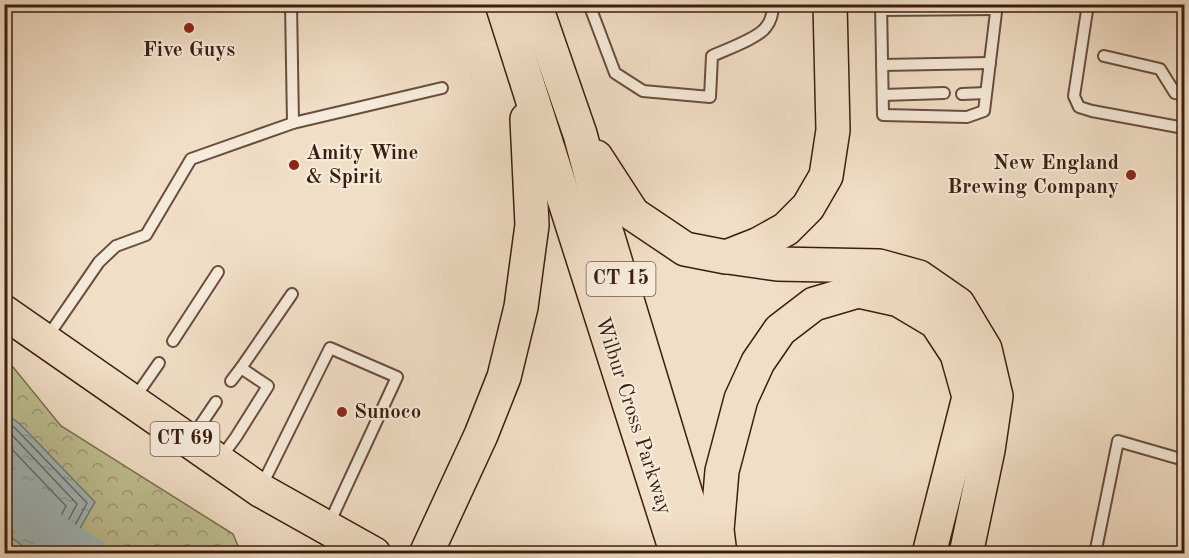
<svg xmlns="http://www.w3.org/2000/svg" width="1189" height="558" viewBox="0 0 1189 558" font-family="'Old Standard TT',serif">
  <style>
    .park { fill: url(#park-crowns); stroke: #7d6f50; stroke-width: 1.5 }
    .water { fill: url(#water-ripples); stroke: #777c79; stroke-width: 1.5 }
    .lines { fill: none; stroke-linecap: round; stroke-linejoin: round }
    .shore { stroke: #6e6c67; stroke-width: 1.5 }
    .river { stroke: #9fbabf; stroke-width: 34 }
    .service-casing { stroke: #694e3d; stroke-width: 14 }
    .primary-casing { stroke: #3c1e0f; stroke-width: 36 }
    .motorway-casing { stroke: #3c1e0f; stroke-width: 36 }
    .service { stroke: #f6eada; stroke-width: 10 }
    .primary { stroke: #f1dec6; stroke-width: 33 }
    .motorway { stroke: #f1dec6; stroke-width: 33 }
    .poi-dot { fill: #8f2418; stroke: #f6eada; stroke-width: 2 }
    .labels { text-anchor: middle; dominant-baseline: central; stroke-width: 4.5; stroke-linejoin: round; paint-order: stroke }
    .shield { fill: #f6eada; stroke: #745b4c; stroke-width: 1.5 }
    .shield-label { font-size: 20px; font-weight: bold; fill: #3c1e0f }
    .poi-label { font-size: 21px; font-weight: bold; fill: #3c1e0f; stroke: #f6eada; text-anchor: start }
    .street-label { font-size: 21px; fill: #3c1e0f; stroke: #f6eada }
  </style>
  <defs>
    <pattern id="park-crowns" width="20" height="18" patternUnits="userSpaceOnUse" patternTransform="scale(1.5)"><rect width="20" height="18" fill="#bec092"/><path d="M2 6a3 3 0 1 1 6 0M12 15a3 3 0 1 1 6 0" fill="none" stroke="#9c9b76"/></pattern>
    <pattern id="water-ripples" width="26" height="14" patternUnits="userSpaceOnUse" patternTransform="scale(1.5)"><rect width="26" height="14" fill="#9fbabf"/><path d="M2 4q2-2 4 0t4 0M15 11q2-2 4 0t4 0" fill="none" stroke="#8a9fa3"/></pattern>
  </defs>
  <rect width="100%" height="100%" fill="#f1dec6"/>
  <filter id="stains"><feTurbulence type="fractalNoise" baseFrequency=".00333" numOctaves="4"/><feColorMatrix values="0 0 0 0 .2 0 0 0 0 .09 0 0 0 0 .02 0 0 0 .5 -.17"/></filter>
  <radialGradient id="worn" r=".72"><stop offset=".6" stop-color="#630" stop-opacity="0"/><stop offset="1" stop-color="#630" stop-opacity=".3"/></radialGradient>
  <path class="park" d="M4,361L13,367L61,426L233,534L241,553H5Z"/>
  <path class="water" d="M5,413L20,424L95,502L66,553H33L5,533Z"/>
  <g class="lines">
    <g class="shore">
      <path d="M4,420L16,429L87,503L86,505L62,549L61,554"/>
      <path d="M4,429L11,434L77,504L55,545L54,554"/>
      <path d="M4,441L66,506L51,535L48,537L17,515L4,512"/>
    </g>
    <path class="river" d="M4,493L66,539L91,554"/>
    <g class="service-casing">
      <g id="service">
        <path d="M291,4L293,123"/>
        <path d="M589,4L615,73L643,91L710,97L712,56C725,50 759,38 766,27C771,21 773,12 773,4"/>
        <path d="M881,4L883,115L967,117L984,111L997,4"/>
        <path d="M1088,4L1074,96L1079,107L1092,111L1184,128"/>
        <path d="M881,10L997,9"/>
        <path d="M1104,56L1160,69L1175,93L1184,95"/>
        <path d="M882,65L990,63"/>
        <path d="M962,94L986,93"/>
        <path d="M883,95L944,93"/>
        <path d="M46,339L99,262L116,246L146,235L191,159L293,123L442,88"/>
        <path d="M173,341L218,272"/>
        <path d="M231,381L241,368"/>
        <path d="M134,399L159,363"/>
        <path d="M191,439L216,402"/>
        <path d="M220,459L236,437L268,386L241,368L292,294"/>
        <path d="M261,487L330,348L397,377L328,526"/>
        <path d="M1095,554L1118,441L1184,460"/>
      </g>
    </g>
    <g class="primary-casing">
      <path id="primary" d="M4,312L260,490L374,554"/>
    </g>
    <g class="motorway-casing">
      <g id="motorway">
        <path d="M502,4L677,554"/>
        <path d="M535,4L580,134L605,227L704,554"/>
        <path d="M596,157L633,214L685,249L726,257L759,244L786,229L808,207L826,176L833,130L830,4"/>
        <path d="M728,257L777,264L879,266L919,277L958,304L985,349L996,396L988,450L966,554"/>
        <path d="M426,554L481,435L504,377L521,307L532,225L527,119"/>
        <path d="M720,554L717,530L722,471L741,399L758,362L780,330L814,304L858,291L899,300L936,322L957,354L969,397L929,554"/>
      </g>
    </g>
    <use href="#service" class="service"/>
    <use href="#primary" class="primary"/>
    <use href="#motorway" class="motorway"/>
  </g>
  <g class="poi-dot">
    <circle cx="189" cy="28" r="6"/>
    <circle cx="294" cy="165" r="6"/>
    <circle cx="1131" cy="175" r="6"/>
    <circle cx="342" cy="412" r="6"/>
  </g>
  <g class="labels">
    <g class="shield">
      <rect x="586.5" y="262" width="69" height="34" rx="4.5"/>
      <rect x="150.5" y="422" width="69" height="34" rx="4.5"/>
    </g>
    <g class="shield-label">
      <text x="621" y="279">CT 15</text>
      <text x="185" y="439">CT 69</text>
    </g>
    <g class="poi-label">
      <text x="189" y="50" text-anchor="middle">Five Guys</text>
      <text x="306" y="153">Amity Wine<tspan x="306" dy="24">&amp; Spirit</tspan></text>
      <text x="1119" y="163" text-anchor="end">New England<tspan x="1119" dy="24">Brewing Company</tspan></text>
      <text x="354" y="412">Sunoco</text>
    </g>
    <g class="street-label">
      <text transform="translate(633 416) rotate(72)">Wilbur Cross Parkway</text>
    </g>
  </g>
  <rect width="1189" height="558" fill="none" stroke="#f1dec6" stroke-width="24"/>
  <rect x="6" y="6" width="1177" height="546" fill="none" stroke="#3c1e0f" stroke-width="3"/>
  <rect x="12" y="12" width="1165" height="534" fill="none" stroke="#3c1e0f" stroke-width="1.5"/>
  <rect width="100%" height="100%" filter="url(#stains)"/>
  <rect width="100%" height="100%" fill="url(#worn)"/>
</svg>
